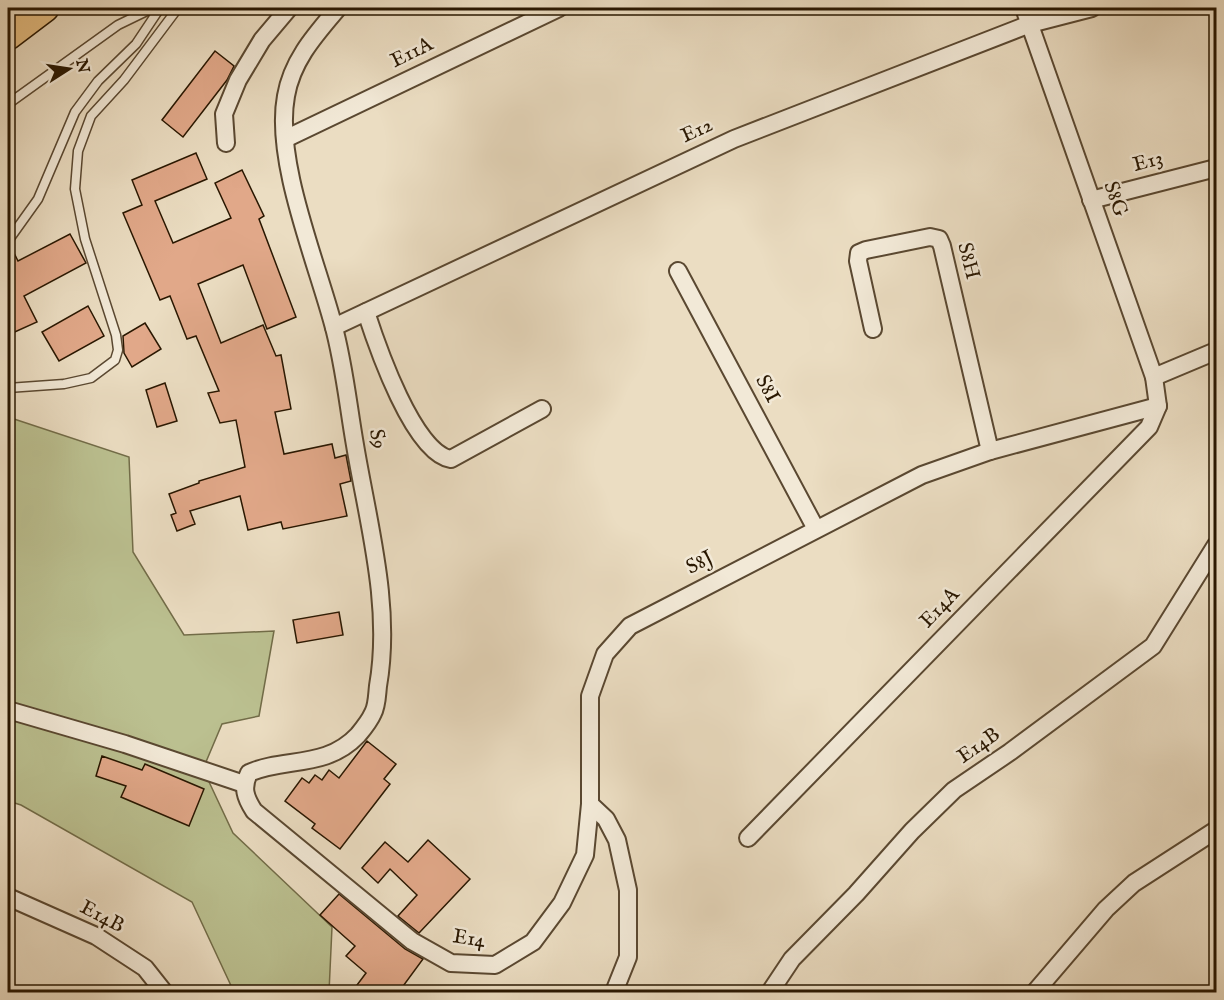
<svg xmlns="http://www.w3.org/2000/svg" width="1224" height="1000" viewBox="0 0 1224 1000" font-family="'IM FELL English',serif">
  <style>
    .green { fill: #bbc090; stroke: #726c48; stroke-width: 1.5 }
    .building { fill: #e1a889; stroke: #291701; stroke-width: 1.5 }
    .lines { fill: none; stroke-linecap: round; stroke-linejoin: round }
    .service-casing { stroke: #5a4831; stroke-width: 11 }
    .minor-casing { stroke: #5a4831; stroke-width: 20 }
    .trunk-casing { stroke: #291701; stroke-width: 30 }
    .service { stroke: #f2e9d7; stroke-width: 8 }
    .minor { stroke: #f2e9d7; stroke-width: 16 }
    .trunk { stroke: #e6be81; stroke-width: 27 }
    .labels { text-anchor: middle; dominant-baseline: central; stroke-width: 5; stroke-linejoin: round; paint-order: stroke }
    .street-label { font-size: 21px; fill: #291701; stroke: #f2e9d7 }
  </style>
  <rect width="100%" height="100%" fill="#ebddc2"/>
  <filter id="stains"><feTurbulence type="fractalNoise" baseFrequency=".00333" numOctaves="4"/><feColorMatrix values="0 0 0 0 .2 0 0 0 0 .09 0 0 0 0 .02 0 0 0 .5 -.17"/></filter>
  <radialGradient id="worn" r=".72"><stop offset=".6" stop-color="#630" stop-opacity="0"/><stop offset="1" stop-color="#630" stop-opacity=".3"/></radialGradient>
  <path class="green" d="M8,417L129,457L133,552L184,635L274,631L259,716L222,724L203,769L233,833L332,927L329,992H234L192,902L21,805L8,801Z"/>
  <g class="building">
    <path d="M215,51L234,66L227,80L183,137L162,120Z"/>
    <path d="M196,153L207,179L155,201L173,243L231,218L215,183L242,170L264,216L259,219L296,317L267,329L243,265L198,284L221,343L263,325L276,356L281,355L291,409L275,412L284,454L332,444L335,458L346,455L351,481L340,484L347,516L283,529L281,522L248,530L240,496L190,511L195,524L177,531L171,515L176,513L169,494L199,483V481L245,467L236,420L220,423L208,393L219,391L196,336L187,339L170,296L160,300L123,213L142,205L132,180Z"/>
    <path d="M70,234L86,263L24,296L37,322L8,335V247H11L18,261Z"/>
    <path d="M88,306L104,336L59,361L42,332Z"/>
    <path d="M145,323L161,349L132,367L124,353L123,336Z"/>
    <path d="M165,383L177,421L157,427L146,390Z"/>
    <path d="M339,612L343,635L297,643L293,620Z"/>
    <path d="M367,741L396,764L384,779L390,784L340,849L312,828L315,824L285,801L302,778L309,783L315,775L322,780L329,770L339,778Z"/>
    <path d="M102,756L142,770L145,764L204,789L189,826L121,797L126,786L96,776Z"/>
    <path d="M428,840L470,879L419,933L398,916L417,895L390,869L378,883L362,868L385,842L408,862Z"/>
    <path d="M339,894L405,949L423,959L398,993H351L366,973L346,956L355,946L320,915Z"/>
  </g>
  <g class="lines">
    <g class="service-casing">
      <g id="service">
        <path d="M8,104L118,25L153,8"/>
        <path d="M8,241L38,199L75,112L98,81L136,44L160,8"/>
        <path d="M8,388L64,384L91,378L115,360L118,350L116,335L85,239L75,189L78,151L91,116L124,80L178,8"/>
      </g>
    </g>
    <g class="minor-casing">
      <g id="minor">
        <path d="M338,8C316,34 292,60 286,96C274,160 316,260 333,324C344,363 348,405 355,445C368,523 392,606 378,686C377,695 377,706 373,713C370,720 363,729 358,735C326,769 285,757 249,773C242,788 245,797 254,811L412,941L451,963L495,965L533,942L562,903L585,855L590,804V696L605,654L630,626L922,475L990,451L1158,406"/>
        <path d="M285,139L559,8"/>
        <path d="M226,143L224,114L238,80L262,40L289,8"/>
        <path d="M1091,200L1216,168"/>
        <path d="M678,271L816,529"/>
        <path d="M366,312C377,346 414,454 451,459L542,409"/>
        <path d="M334,327L734,139L1030,24L1092,8"/>
        <path d="M873,329L858,261L859,253L866,250L930,237L939,239L942,246L990,451"/>
        <path d="M1154,377L1216,351"/>
        <path d="M8,710L125,744L244,784"/>
        <path d="M590,804L606,819L617,840L628,890V957L614,992"/>
        <path d="M748,838L1149,427L1158,406L1154,377L1024,8"/>
        <path d="M8,897L96,936L145,968L164,992"/>
        <path d="M770,992L792,959L856,894L912,831L954,790L1010,752L1153,646L1216,545"/>
        <path d="M1035,992L1106,909L1134,883L1216,830"/>
      </g>
    </g>
    <g class="trunk-casing">
      <path id="trunk" d="M8,36L45,8"/>
    </g>
    <use href="#service" class="service"/>
    <use href="#minor" class="minor"/>
    <use href="#trunk" class="trunk"/>
  </g>
  <g class="labels">
    <g class="street-label">
      <text transform="translate(412 53) rotate(-26)">E11A</text>
      <text transform="translate(697 131) rotate(-25)">E12</text>
      <text transform="translate(1148 162) rotate(-15)">E13</text>
      <text transform="translate(1115 199) rotate(71)">S8G</text>
      <text transform="translate(968 261) rotate(75)">S8H</text>
      <text transform="translate(767 389) rotate(62)">S8I</text>
      <text transform="translate(377 439) rotate(80)">S9</text>
      <text transform="translate(700 563) rotate(-27)">S8J</text>
      <text transform="translate(940 608) rotate(-46)">E14A</text>
      <text transform="translate(979 746) rotate(-35)">E14B</text>
      <text transform="translate(102 917) rotate(28)">E14B</text>
      <text transform="translate(469 939) rotate(9)">E14</text>
    </g>
  </g>
  <rect width="1224" height="1000" fill="none" stroke="#ebddc2" stroke-width="30"/>
  <rect x="9" y="9" width="1206" height="982" fill="none" stroke="#291701" stroke-width="3"/>
  <rect x="15" y="15" width="1194" height="970" fill="none" stroke="#291701" stroke-width="1.5"/>
  <g transform="translate(69 69) rotate(78)" stroke="#f2e9d7" stroke-width="4.5" paint-order="stroke">
  <path d="M0-4.5L10 22L0 15L-10 22Z" fill="#291701"/>
  <text y="-9" font-size="16" font-weight="bold" text-anchor="middle" fill="#291701">N</text>
  </g>
  <rect width="100%" height="100%" filter="url(#stains)"/>
  <rect width="100%" height="100%" fill="url(#worn)"/>
</svg>
